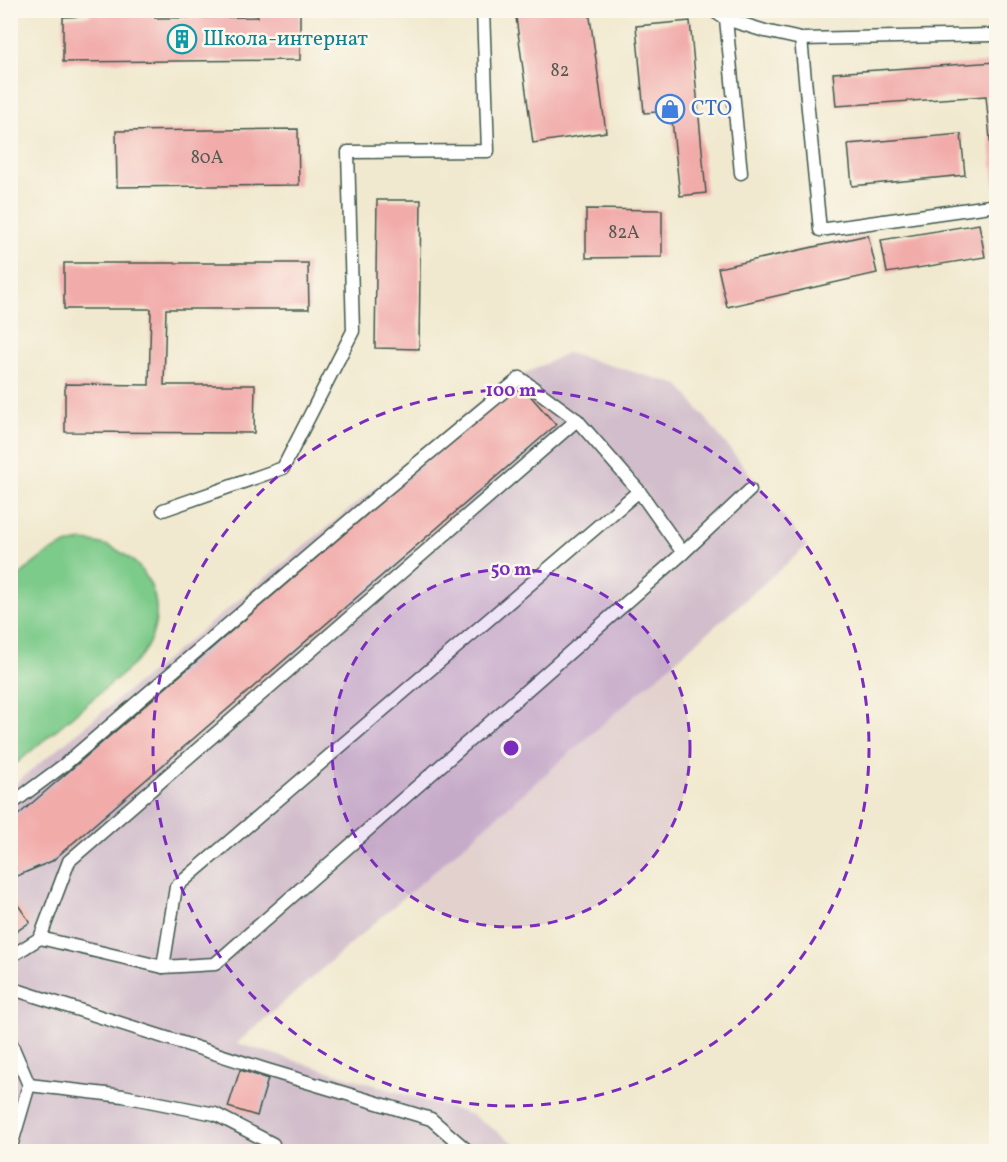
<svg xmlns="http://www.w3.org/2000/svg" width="1007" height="1162" viewBox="0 0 1007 1162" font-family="Vollkorn,serif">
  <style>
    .industrial { fill: #d1bdcb }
    .green { fill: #7dcb8a; stroke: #4e845f; stroke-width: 1.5 }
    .building { fill: #f1acaa }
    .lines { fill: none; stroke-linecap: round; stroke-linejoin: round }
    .lane-casing { stroke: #3e574b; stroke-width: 15 }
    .lane { stroke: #fff; stroke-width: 12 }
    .ring { fill: none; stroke: #7b2cbf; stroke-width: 3; stroke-dasharray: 10 8 }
    .labels { text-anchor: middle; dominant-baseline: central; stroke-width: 5; stroke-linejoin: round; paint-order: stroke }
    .number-label { font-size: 18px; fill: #545952 }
    .culture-label { font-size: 21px; fill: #0d838f; stroke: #fbf7ec; text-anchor: start }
    .shop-label { font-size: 21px; fill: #366cbe; stroke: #fbf7ec; text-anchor: start }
    .centre { fill: #7b2cbf; stroke: #fbf7ec; stroke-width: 3 }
    .ring-label { font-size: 18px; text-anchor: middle; font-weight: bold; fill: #7b2cbf; stroke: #fbf7ec; stroke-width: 5; stroke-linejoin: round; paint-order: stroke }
  </style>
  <rect width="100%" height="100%" fill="#fbf7ec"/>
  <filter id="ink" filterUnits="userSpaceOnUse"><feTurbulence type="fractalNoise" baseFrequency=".0167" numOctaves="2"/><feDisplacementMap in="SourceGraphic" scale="12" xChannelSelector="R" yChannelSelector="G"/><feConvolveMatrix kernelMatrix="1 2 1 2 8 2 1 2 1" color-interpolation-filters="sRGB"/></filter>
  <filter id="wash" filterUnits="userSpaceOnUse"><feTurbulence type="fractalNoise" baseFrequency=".008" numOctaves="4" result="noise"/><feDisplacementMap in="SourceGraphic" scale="24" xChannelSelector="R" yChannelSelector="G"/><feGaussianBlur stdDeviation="1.35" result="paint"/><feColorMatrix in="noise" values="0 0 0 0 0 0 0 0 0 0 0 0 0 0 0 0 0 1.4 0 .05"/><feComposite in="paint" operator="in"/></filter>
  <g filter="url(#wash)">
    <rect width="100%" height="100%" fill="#f1e9cf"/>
    <path class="industrial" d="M567,353L679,385L807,546L237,1043L472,1115L526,1151L11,1152V787L498,387Z"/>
    <path class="green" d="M83,541C149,545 181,615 134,664L11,768V583C34,563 51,545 83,541Z"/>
    <g id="blocks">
      <g class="building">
        <path d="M90,10H155V18L258,17L257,10H300V60L63,62V17L90,16Z"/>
        <path d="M515,10H589L606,132L533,143Z"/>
        <path d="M690,21L706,193L680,196L671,111L644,113L636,26Z"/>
        <path d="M996,62V193H995L986,96L836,106L833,73Z"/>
        <path d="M298,129L299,185L117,187L116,131Z"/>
        <path d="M961,134L965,175L852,186L848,144Z"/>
        <path d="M377,200H421L419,349L375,348Z"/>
        <path d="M586,209L662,210V257L586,258Z"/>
        <path d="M979,224L985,257L887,273L881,240Z"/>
        <path d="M868,235L877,273L727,307L718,268Z"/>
        <path d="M64,263H308L309,309H166L164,385H255L254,433L65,432V384L149,385L151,309H64Z"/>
        <path d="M519,383L556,425L52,861L10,879V822Z"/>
        <path d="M13,898L30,922L10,936V901Z"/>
        <path d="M240,1070L268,1079L257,1116L228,1107Z"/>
      </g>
    </g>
  </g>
  <g filter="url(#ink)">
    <use href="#blocks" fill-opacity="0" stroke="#3e574b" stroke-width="1.5"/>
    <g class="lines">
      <g class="lane-casing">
        <g id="lane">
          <path d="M712,10L726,19L741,173"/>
          <path d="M726,19L765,31L801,39L820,230L990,206"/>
          <path d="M801,39L993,35"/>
          <path d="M163,510L283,468L353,331L348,152L488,151L483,10"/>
          <path d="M10,805L64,765L366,506L520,378L577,420L639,491L683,553"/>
          <path d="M40,938L163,967L215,964L683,553L750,490"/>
          <path d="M10,957L40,938L69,861L577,420"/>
          <path d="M163,967L176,887L639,491"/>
          <path d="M10,988L267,1070L431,1119L469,1152"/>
          <path d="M10,1041L29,1085L10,1150"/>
          <path d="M29,1085L123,1096L215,1114L273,1144L270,1152"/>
        </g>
      </g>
      <use href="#lane" class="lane"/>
    </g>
  </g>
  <circle cx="511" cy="748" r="179" fill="#7b2cbf" fill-opacity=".12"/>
  <g class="ring">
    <circle cx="511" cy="748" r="179"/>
    <circle cx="511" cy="748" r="358"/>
  </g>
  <defs>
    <g id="building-ring" transform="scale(1.5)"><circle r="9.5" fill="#fbf7ec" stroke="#0f9aa8" stroke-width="1.5"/><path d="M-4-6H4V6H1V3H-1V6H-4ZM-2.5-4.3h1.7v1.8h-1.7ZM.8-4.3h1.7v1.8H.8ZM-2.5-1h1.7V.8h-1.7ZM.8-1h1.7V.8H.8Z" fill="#0f9aa8"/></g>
    <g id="shop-ring" transform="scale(1.5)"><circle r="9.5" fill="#fbf7ec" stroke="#3f7fe0" stroke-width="1.5"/><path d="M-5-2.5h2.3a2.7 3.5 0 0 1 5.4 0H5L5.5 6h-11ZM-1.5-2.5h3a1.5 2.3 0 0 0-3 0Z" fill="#3f7fe0"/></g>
  </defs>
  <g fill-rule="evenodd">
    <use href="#building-ring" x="182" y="39"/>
    <use href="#shop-ring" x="670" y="109"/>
  </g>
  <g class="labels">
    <g class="number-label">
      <text x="560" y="71">82</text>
      <text x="207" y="158">80А</text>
      <text x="624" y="233">82А</text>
    </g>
    <g class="culture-label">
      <text x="203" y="39">Школа-интернат</text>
    </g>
    <g class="shop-label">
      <text x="691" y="109">СТО</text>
    </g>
  </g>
  <circle cx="511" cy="748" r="9" class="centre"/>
  <g class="ring-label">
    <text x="511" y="396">100 m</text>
    <text x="511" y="575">50 m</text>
  </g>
  <rect width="1007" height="1162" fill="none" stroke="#fbf7ec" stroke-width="36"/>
</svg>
